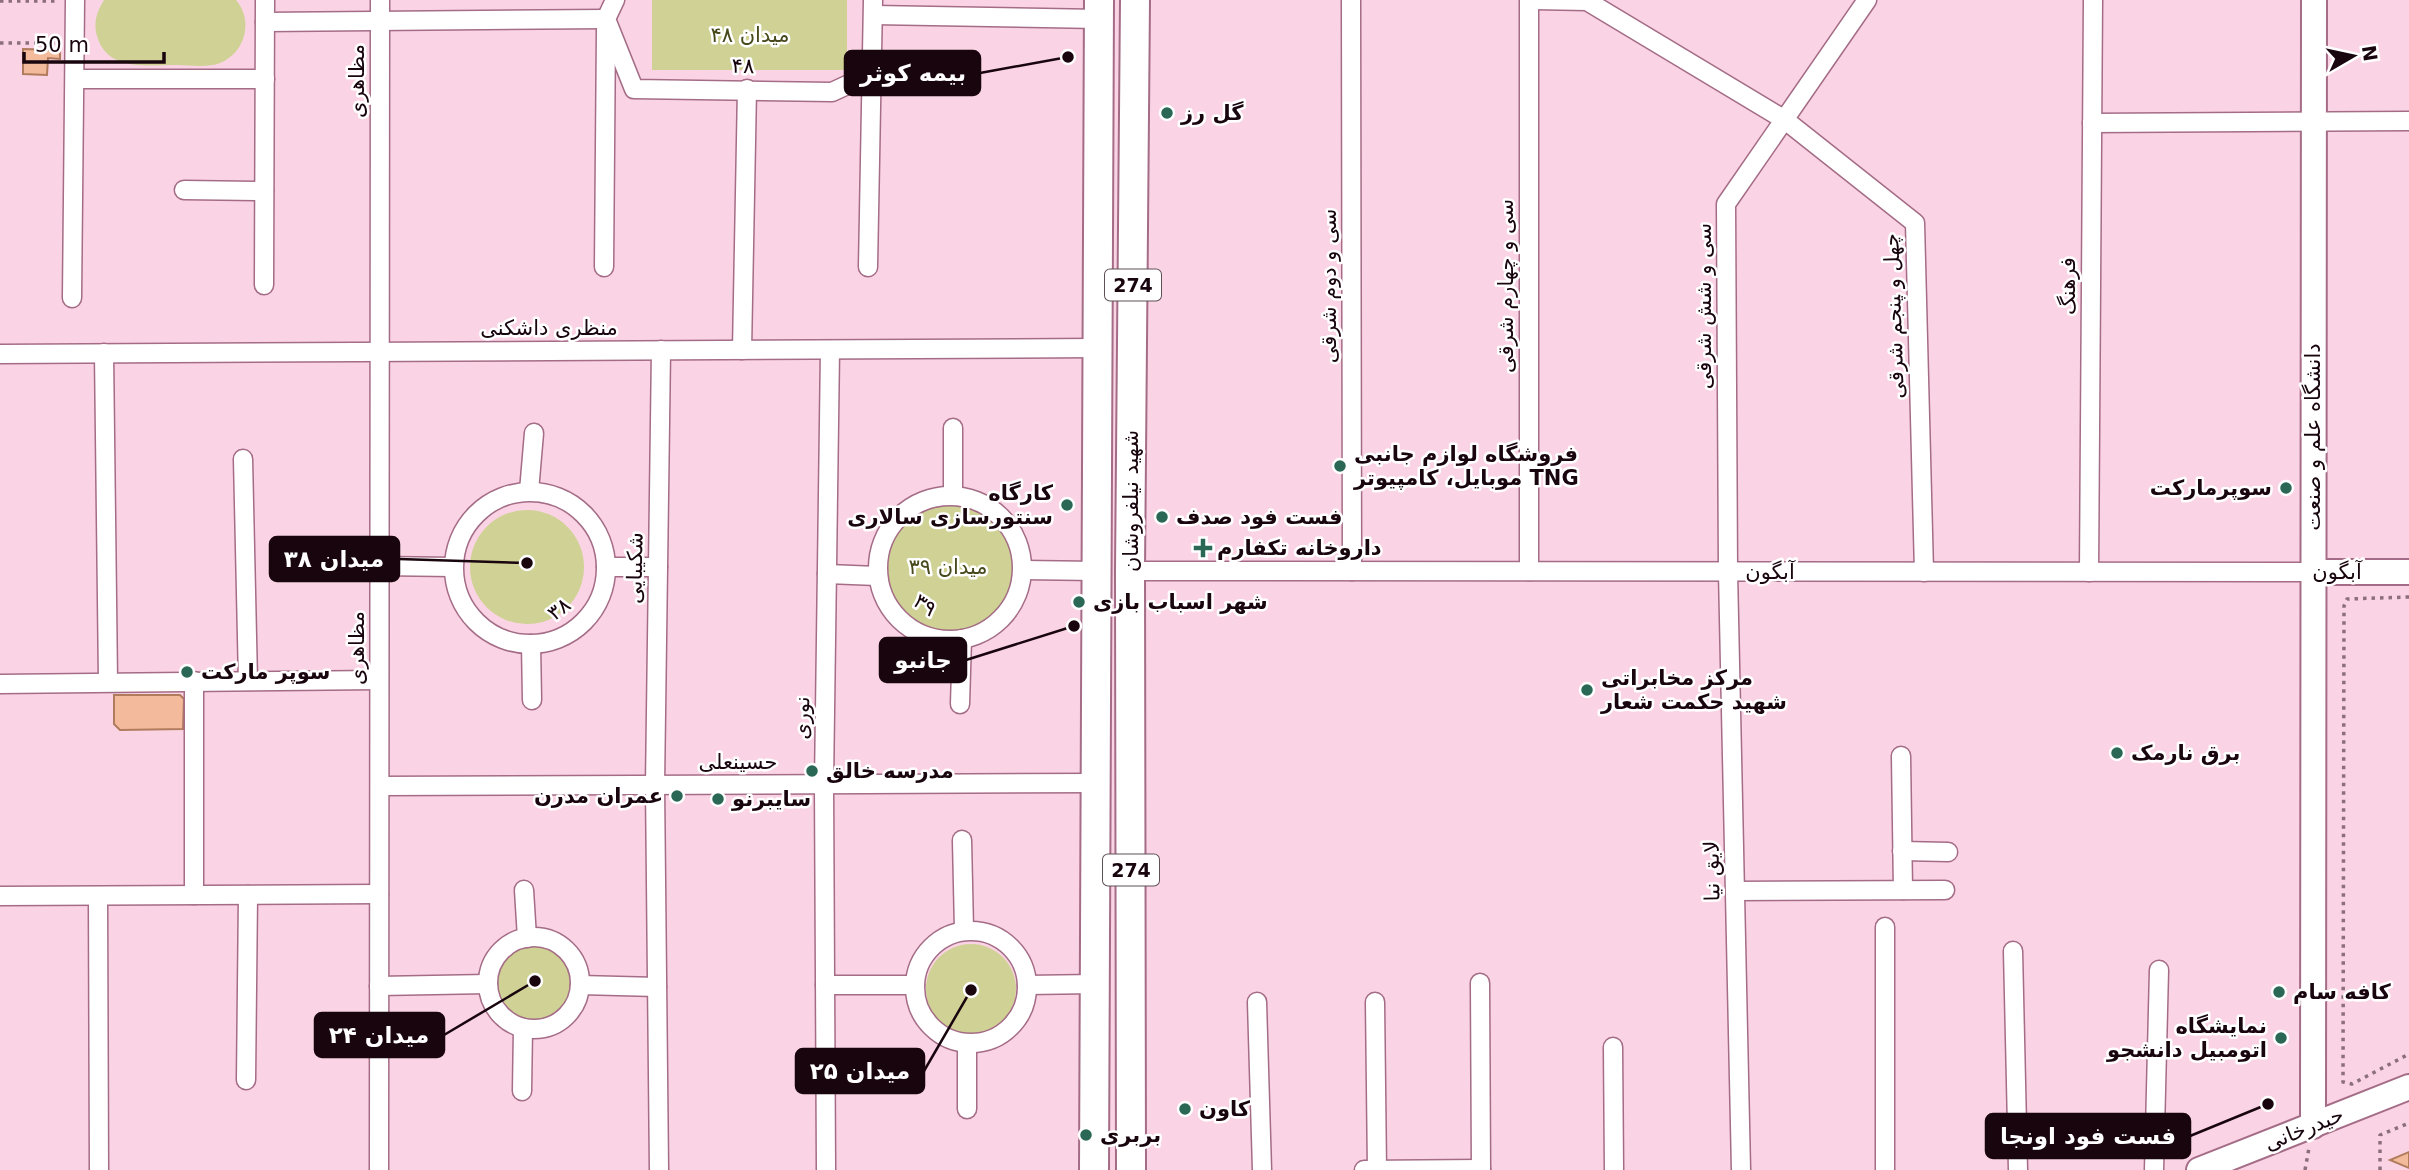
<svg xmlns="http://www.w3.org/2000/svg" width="2409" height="1170" viewBox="0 0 2409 1170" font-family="'DejaVu Sans','Noto Naskh Arabic',sans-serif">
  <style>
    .green { fill: #cfd294 }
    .building { fill: #f3bb9b; stroke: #b17b5d; stroke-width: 2 }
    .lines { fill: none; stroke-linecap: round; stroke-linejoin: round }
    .minor-casing { stroke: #a46c86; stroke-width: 21 }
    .secondary-casing { stroke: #a46c86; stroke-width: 28 }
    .primary-casing { stroke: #a46c86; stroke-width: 32 }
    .path { stroke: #8c6f7b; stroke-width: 3.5; stroke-dasharray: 3.5 5; stroke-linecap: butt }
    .minor { stroke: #fff; stroke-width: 18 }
    .secondary { stroke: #fff; stroke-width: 24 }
    .primary { stroke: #fff; stroke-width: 28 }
    .poi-dot { fill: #2a6855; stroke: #fff; stroke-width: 2.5 }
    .labels { text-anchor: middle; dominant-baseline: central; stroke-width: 5; stroke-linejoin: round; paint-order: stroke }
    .shield { fill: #fff; stroke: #5d5056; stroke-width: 2 }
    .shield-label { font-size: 19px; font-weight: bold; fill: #18050e }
    .park-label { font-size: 21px; fill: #48491d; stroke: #fff }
    .street-label { font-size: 21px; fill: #18050e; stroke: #fff }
    .poi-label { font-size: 21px; font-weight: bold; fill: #18050e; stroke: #fff; text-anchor: start }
    .leader { fill: none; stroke: #18050e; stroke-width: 2.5 }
    .callout-dot { fill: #18050e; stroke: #fff; stroke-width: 2.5 }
    .callout { fill: #18050e; stroke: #18050e; stroke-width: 2.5 }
    .callout-label { font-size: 23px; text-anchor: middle; font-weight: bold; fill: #fff }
  </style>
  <rect width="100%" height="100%" fill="#fad4e4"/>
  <g class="green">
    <path d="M104,0H236C254,21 245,53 220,63C207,68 190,65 177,65C148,65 107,72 97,36C93,23 97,11 104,0Z"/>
    <rect x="652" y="0" width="195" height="70"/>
    <path d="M953,495L995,511L1023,570L986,631L919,633L887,603L881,554L895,521Z"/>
    <circle cx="527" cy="567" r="57"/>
    <circle cx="535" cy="983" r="43"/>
    <circle cx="971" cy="989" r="45"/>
  </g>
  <g class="building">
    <path d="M23,49L60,50V59L48,58L47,75L23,74Z"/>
    <path d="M114,695H180L184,699L183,729L120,730L114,724Z"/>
    <path d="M2409,1152V1168L2390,1160Z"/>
  </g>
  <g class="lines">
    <g class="minor-casing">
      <g id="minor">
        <path d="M615,0L606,19L634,89L832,92L871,74"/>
        <path d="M1351,0L1352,571"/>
        <path d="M1534,0L1587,1L1785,120L1915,223L1924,572"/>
        <path d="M874,15L1098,19"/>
        <path d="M265,22L606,19"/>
        <path d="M75,79H265"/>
        <path d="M2092,123L2409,121"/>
        <path d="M184,190L264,191"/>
        <path d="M604,267L606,29"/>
        <path d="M868,267L873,0"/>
        <path d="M264,285L265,0"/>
        <path d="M72,298L75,0"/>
        <path d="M742,350L747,89"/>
        <path d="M104,353L108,681"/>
        <path d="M0,354L1098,348"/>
        <path d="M243,459L248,681"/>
        <path d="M529,491L534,433"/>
        <circle cx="530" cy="568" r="76"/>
        <path d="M953,495V428"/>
        <circle cx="950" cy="568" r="72"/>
        <path d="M379,566L453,567"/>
        <path d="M606,567H658"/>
        <path d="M1023,570L1097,571"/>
        <path d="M1130,571L2313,572"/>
        <path d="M1529,571V0"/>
        <path d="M2089,572L2093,0"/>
        <path d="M827,574L877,576"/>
        <path d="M531,644L532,700"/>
        <path d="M194,681V895"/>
        <path d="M0,684L379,680"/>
        <path d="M960,704L962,639"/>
        <path d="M1901,756L1903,890"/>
        <path d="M380,786L1096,783"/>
        <path d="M962,840L964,930"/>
        <path d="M1902,851L1948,852"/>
        <path d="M524,890L527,938"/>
        <path d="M1735,891L1945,890"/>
        <path d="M0,896L379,894"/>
        <path d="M98,896L99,1170"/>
        <circle cx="971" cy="987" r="56"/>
        <circle cx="534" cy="983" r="46"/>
        <path d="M2013,951L2018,1170"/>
        <path d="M1480,983L1481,1170"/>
        <path d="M580,985L657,987"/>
        <path d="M825,985H915"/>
        <path d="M1027,985L1095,984"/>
        <path d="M379,986L488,984"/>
        <path d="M1257,1002L1262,1170"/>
        <path d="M1375,1002L1377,1170"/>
        <path d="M967,1044V1109"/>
        <path d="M1613,1047L1614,1170"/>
        <path d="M246,1080L248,895"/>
        <path d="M522,1091L523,1028"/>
        <path d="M379,1170L380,0"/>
        <path d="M659,1170L655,785L661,350"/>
        <path d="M826,1170L824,784L830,350"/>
        <path d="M1364,1170L1481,1169"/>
        <path d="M1741,1170L1728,572L1726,204L1867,0"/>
        <path d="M1885,1170V927"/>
        <path d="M2154,1170L2159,970"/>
      </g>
    </g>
    <g class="secondary-casing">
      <g id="secondary">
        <path d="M2313,572H2409"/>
        <path d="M2313,1126L2314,0"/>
        <path d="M2199,1170L2409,1087"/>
      </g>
    </g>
    <g class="primary-casing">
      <g id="primary">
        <path d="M1094,1170L1099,0"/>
        <path d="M1131,1170L1130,571L1135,0"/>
      </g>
    </g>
    <g class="path">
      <path d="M0,1H59"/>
      <path d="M0,43H59"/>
      <path d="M2409,597L2347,599L2344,606L2343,1082L2352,1084L2409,1054"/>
      <path d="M2305,1170L2309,1148"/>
      <path d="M2380,1170V1135L2409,1123"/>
    </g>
    <use href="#minor" class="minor"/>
    <use href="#secondary" class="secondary"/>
    <use href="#primary" class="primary"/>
  </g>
  <g class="poi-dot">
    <circle cx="1167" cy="113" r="7"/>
    <circle cx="1340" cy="466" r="7"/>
    <circle cx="2286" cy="488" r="7"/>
    <circle cx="1067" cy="505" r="7"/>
    <circle cx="1162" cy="517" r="7"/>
    <path d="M1199.5 537.5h7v7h7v7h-7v7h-7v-7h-7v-7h7z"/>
    <circle cx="1079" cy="602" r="7"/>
    <circle cx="187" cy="672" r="7"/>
    <circle cx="1587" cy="690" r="7"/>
    <circle cx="2117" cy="753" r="7"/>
    <circle cx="812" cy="771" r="7"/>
    <circle cx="677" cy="796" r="7"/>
    <circle cx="718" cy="799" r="7"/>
    <circle cx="2279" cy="992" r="7"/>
    <circle cx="2281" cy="1038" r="7"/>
    <circle cx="1185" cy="1109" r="7"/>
    <circle cx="1086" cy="1135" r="7"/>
  </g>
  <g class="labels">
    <g class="shield">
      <rect x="1105" y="269.5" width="56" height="31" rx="5"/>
      <rect x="1103" y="854.5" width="56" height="31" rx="5"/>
    </g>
    <g class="shield-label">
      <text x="1133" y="285">274</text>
      <text x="1131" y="870">274</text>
    </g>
    <g class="park-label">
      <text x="750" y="35">میدان ۴۸</text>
      <text x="948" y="567">میدان ۳۹</text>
    </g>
    <g class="street-label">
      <text transform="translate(743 66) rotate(1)">۴۸</text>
      <text transform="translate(357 81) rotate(-90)">مظاهری</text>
      <text transform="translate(1329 286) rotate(-90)">سی و دوم شرقی</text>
      <text transform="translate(1506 286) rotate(-90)">سی و چهارم شرقی</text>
      <text transform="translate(2068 286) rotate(-90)">فرهنگ</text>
      <text transform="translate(1704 306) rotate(-90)">سی و شش شرقی</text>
      <text transform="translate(1894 316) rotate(-92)">چهل و ‍پنجم شرقی</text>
      <text x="549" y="328">منظری داشکنی</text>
      <text transform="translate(2313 437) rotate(-90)">دانشگاه علم و صنعت</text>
      <text transform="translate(1131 501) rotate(-90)">شهید نیلفروشان</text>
      <text transform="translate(635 568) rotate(-89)">شکیبایی</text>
      <text x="1770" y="572">آبگون</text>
      <text x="2337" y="572">آبگون</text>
      <text transform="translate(925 605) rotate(34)">۳۹</text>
      <text transform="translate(559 609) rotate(-37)">۳۸</text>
      <text transform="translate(357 648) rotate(-90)">مظاهری</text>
      <text transform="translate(802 718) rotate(-89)">نوری</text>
      <text x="738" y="762">حسینعلی</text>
      <text transform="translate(1712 871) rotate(-91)">لایق نیا</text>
      <text transform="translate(2304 1129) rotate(-22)">حیدرخانی</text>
    </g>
    <g class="poi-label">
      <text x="1181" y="113">گل رز</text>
      <text x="1354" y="454">فروشگاه لوازم جانبی<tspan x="1354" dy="24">موبایل، کامپيوتر TNG</tspan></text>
      <text x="2272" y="488" text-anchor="end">سوپرمارکت</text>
      <text x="1053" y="493" text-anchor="end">کارگاه<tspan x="1053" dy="24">سنتورسازی سالاری</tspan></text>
      <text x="1176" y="517">فست فود صدف</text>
      <text x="1217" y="548">داروخانه تکفارم</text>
      <text x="1093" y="602">شهر اسباب بازی</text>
      <text x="201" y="672">سوپر مارکت</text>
      <text x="1601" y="678">مرکز مخابراتی<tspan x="1601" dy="24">شهید حکمت شعار</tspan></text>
      <text x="2131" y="753">برق نارمک</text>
      <text x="826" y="771">مدرسه خالق</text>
      <text x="663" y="796" text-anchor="end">عمران مدرن</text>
      <text x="732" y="799">سایبرنو</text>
      <text x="2293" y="992">کافه سام</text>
      <text x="2267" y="1026" text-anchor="end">نمایشگاه<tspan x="2267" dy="24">اتومبیل دانشجو</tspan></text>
      <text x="1199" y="1109">کاون</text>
      <text x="1100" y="1135">بربری</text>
    </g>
  </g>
  <path class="leader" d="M1068 57L980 73M527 563L399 559M1074 626L966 660M535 981L444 1035M971 990L924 1071M2268 1104L2190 1136"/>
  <g class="callout-dot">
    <circle cx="1068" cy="57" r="7"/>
    <circle cx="527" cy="563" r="7"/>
    <circle cx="1074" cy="626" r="7"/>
    <circle cx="535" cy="981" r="7"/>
    <circle cx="971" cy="990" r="7"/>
    <circle cx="2268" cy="1104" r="7"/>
  </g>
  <g class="callout">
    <rect x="845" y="51" width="135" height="44" rx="7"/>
    <rect x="270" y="537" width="129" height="44" rx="7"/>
    <rect x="880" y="638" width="86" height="44" rx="7"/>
    <rect x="315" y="1013" width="129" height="44" rx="7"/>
    <rect x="796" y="1049" width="128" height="44" rx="7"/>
    <rect x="1986" y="1114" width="204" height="44" rx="7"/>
  </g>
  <g class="callout-label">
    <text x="913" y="81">بیمه کوثر</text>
    <text x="334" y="567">میدان ۳۸</text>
    <text x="923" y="668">جانبو</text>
    <text x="379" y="1043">میدان ۲۴</text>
    <text x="860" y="1079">میدان ۲۵</text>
    <text x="2088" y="1144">فست فود اونجا</text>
  </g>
  <g transform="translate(2353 56) rotate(81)" stroke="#ffffff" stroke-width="5" paint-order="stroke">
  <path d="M0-5L12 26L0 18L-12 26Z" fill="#18050e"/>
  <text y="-10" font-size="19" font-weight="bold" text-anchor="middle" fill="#18050e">N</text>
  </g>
  <path d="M24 52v10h140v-10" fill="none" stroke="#18050e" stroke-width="3.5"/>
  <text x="35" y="52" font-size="21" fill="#18050e" stroke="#ffffff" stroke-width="5" paint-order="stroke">50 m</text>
</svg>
